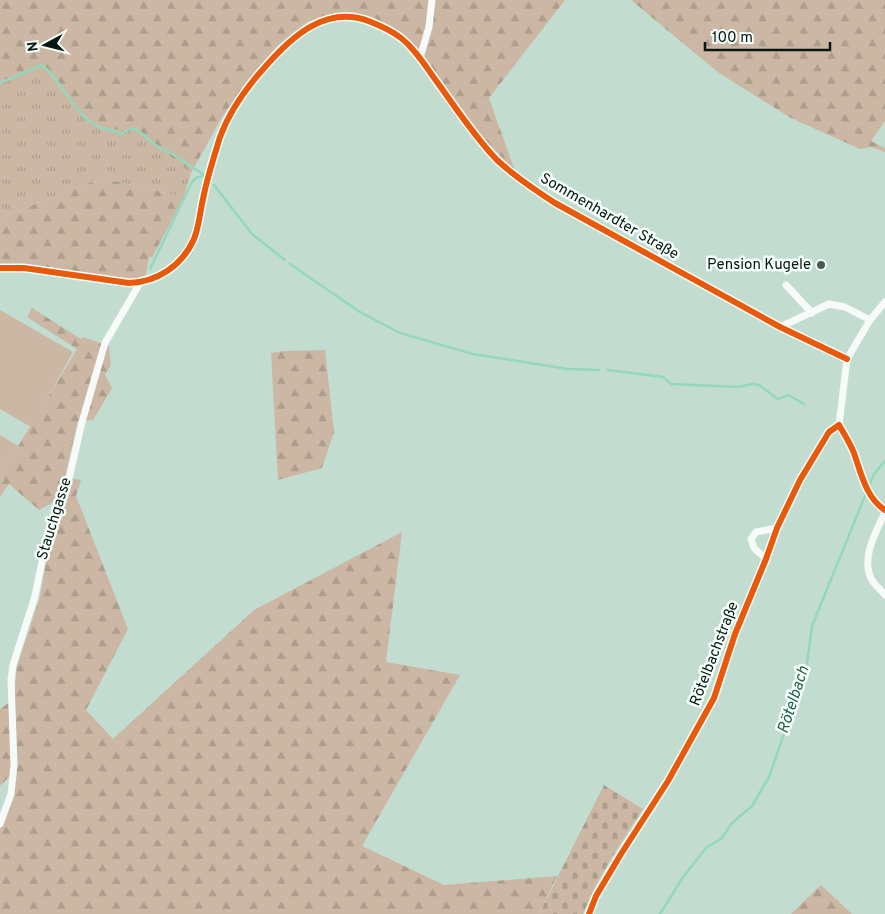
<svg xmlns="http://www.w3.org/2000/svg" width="885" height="914" viewBox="0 0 885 914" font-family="Overpass,sans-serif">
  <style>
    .grass { fill: url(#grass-tufts) }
    .forest { fill: url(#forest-firs) }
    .cemetery { fill: url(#cemetery-stones) }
    .pitch { fill: #cbb7a3 }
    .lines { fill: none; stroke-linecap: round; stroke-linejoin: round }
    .stream { stroke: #94d8bb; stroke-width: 2.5 }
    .street { stroke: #f6faf8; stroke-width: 7 }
    .cycleway-casing { stroke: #f5fefa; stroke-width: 9 }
    .cycleway { stroke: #e8590c; stroke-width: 6 }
    .poi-dot { fill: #485d54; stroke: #f5fefa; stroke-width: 2 }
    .labels { text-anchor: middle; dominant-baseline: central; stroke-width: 5; stroke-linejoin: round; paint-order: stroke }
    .street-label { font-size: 15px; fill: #071811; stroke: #f5fefa }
    .poi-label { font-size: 15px; fill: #071811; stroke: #f5fefa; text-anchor: end }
    .water-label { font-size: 16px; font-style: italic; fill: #22644b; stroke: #f5fefa }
  </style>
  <defs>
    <pattern id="grass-tufts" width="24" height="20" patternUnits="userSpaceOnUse" patternTransform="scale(1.25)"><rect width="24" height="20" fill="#cbb7a3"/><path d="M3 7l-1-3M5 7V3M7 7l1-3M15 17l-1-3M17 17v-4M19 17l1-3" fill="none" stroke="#ad9d8b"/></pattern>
    <pattern id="forest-firs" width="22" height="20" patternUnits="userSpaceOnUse" patternTransform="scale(1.25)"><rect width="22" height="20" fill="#cbb7a3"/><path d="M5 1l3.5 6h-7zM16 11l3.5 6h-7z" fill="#ad9d8b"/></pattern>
    <pattern id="cemetery-stones" width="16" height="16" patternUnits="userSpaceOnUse" patternTransform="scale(1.25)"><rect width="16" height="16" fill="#cbb7a3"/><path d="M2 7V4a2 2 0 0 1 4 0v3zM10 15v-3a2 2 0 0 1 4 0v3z" fill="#ad9d8b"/></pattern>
  </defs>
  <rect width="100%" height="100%" fill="#c2dcd0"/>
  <path class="grass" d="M42,65C56,79 79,117 94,124C107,131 122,130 136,129L191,173L184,197L101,178L0,218V82L14,75Z"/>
  <g class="forest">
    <path d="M0,0H565L489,98L515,171L469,123L403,37L358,15L326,16L307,22L277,46L252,75L222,117L191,173L136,129C122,130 107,131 94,124C79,118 57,79 43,65L14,75L0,82Z"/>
    <path d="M631,0H885V121L871,141L885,148V152L871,147L860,149L791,118L719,73Z"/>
    <path d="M101,178L184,197L152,258L149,257L145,279L130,280L0,265V218Z"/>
    <path d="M32,308L81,339L83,337L109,346L111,365L105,375L112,388L93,420L78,421L65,477L81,480L76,496L128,629L86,710L113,739L254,610L402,532L386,662L460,675L362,846L444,885L557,876L539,914H0V829L7,814L16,770L0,786V709L14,699L17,666L40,597L50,538L65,500L59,499L39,510L9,484L0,497V476L77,349L27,317Z"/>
    <path d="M325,350L334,432L322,468L278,480L271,353L284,351Z"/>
    <path d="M821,885L852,914H791Z"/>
  </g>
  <path class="cemetery" d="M604,785L643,809C621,843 598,876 583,914H539Z"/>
  <g class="pitch">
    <path d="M0,310L73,352L31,427L0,409Z"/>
    <path d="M0,435L18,446L0,476Z"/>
  </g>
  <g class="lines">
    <g class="stream">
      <path d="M0,83C14,77 28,71 42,65L56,78V80C68,95 79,115 95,125C102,130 113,129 121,134L130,129H136L158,147L169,152L206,176"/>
      <path d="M214,185L252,234L285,260"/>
      <path d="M290,264L360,312L400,333L473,354L568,369L599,370"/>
      <path d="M150,269L192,182L196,178L205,175"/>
      <path d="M608,370L663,377L671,384L737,387L753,384L759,385L778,399L789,395L804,404"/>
      <path d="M869,486L874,474L885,461"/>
      <path d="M660,914L683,877L707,847L721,839L732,823L752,806L769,777L806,670L812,626L867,491"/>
    </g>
    <g class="street">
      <path d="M420,58L429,27L432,0"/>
      <path d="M0,268H24L129,283C157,282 182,266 194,239C199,227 200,212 203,199C207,178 214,157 220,137C230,110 246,88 265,67C292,36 327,4 371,22C381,26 392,31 401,38C416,50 426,67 437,82C456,108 474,136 497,160C514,176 535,190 555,203L780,327L847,359"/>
      <path d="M786,285L812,313"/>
      <path d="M885,302L870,320L847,359L839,425L853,451L870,494L879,506L885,510"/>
      <path d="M780,327L829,304L845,307L870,320"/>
      <path d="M885,512C876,532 860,559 872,580C875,585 881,590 885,595"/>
      <path d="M766,559L754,548L751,539L756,532L777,528"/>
      <path d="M0,824L11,794L14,765L11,680L13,665L35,596L47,537L66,492L82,422L105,343L140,283"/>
      <path d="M589,914L596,896L621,854L668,781L714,698L735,634L766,559L777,528L800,480L829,432L839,425"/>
    </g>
    <g class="cycleway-casing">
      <g id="cycleway">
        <path d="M0,268H24L129,283C157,282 182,266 194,239C199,227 200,212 203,199C207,178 214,157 220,137C230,110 246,88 265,67C292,36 327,4 371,22C381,26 392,31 401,38C416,50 426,67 437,82C456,108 474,136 497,160C514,176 535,190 555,203L780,327L847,359"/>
        <path d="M589,914L596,896L621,854L668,781L714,698L735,634L766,559L777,528L800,480L829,432L839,425C844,434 850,443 854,453C861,473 866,498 885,510"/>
      </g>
    </g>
    <use href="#cycleway" class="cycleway"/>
  </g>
  <circle class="poi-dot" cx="821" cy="265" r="5"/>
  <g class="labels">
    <g class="street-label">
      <text transform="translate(609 217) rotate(30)">Sommenhardter Straße</text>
      <text transform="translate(55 519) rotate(-73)">Stauchgasse</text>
      <text transform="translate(715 654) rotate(-69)">Rötelbachstraße</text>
    </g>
    <g class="poi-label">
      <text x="811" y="265">Pension Kugele</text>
    </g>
    <g class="water-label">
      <text transform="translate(794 700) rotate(-72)">Rötelbach</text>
    </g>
  </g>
  <g transform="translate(45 45) rotate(263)" stroke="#f5fefa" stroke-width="4" paint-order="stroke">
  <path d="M0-4L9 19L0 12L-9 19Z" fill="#071811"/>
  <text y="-8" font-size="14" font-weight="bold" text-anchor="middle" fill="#071811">N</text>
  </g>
  <path d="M705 42v8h125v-8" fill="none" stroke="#071811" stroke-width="2.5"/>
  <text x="712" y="42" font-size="15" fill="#071811" stroke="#f5fefa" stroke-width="4" paint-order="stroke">100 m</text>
</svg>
